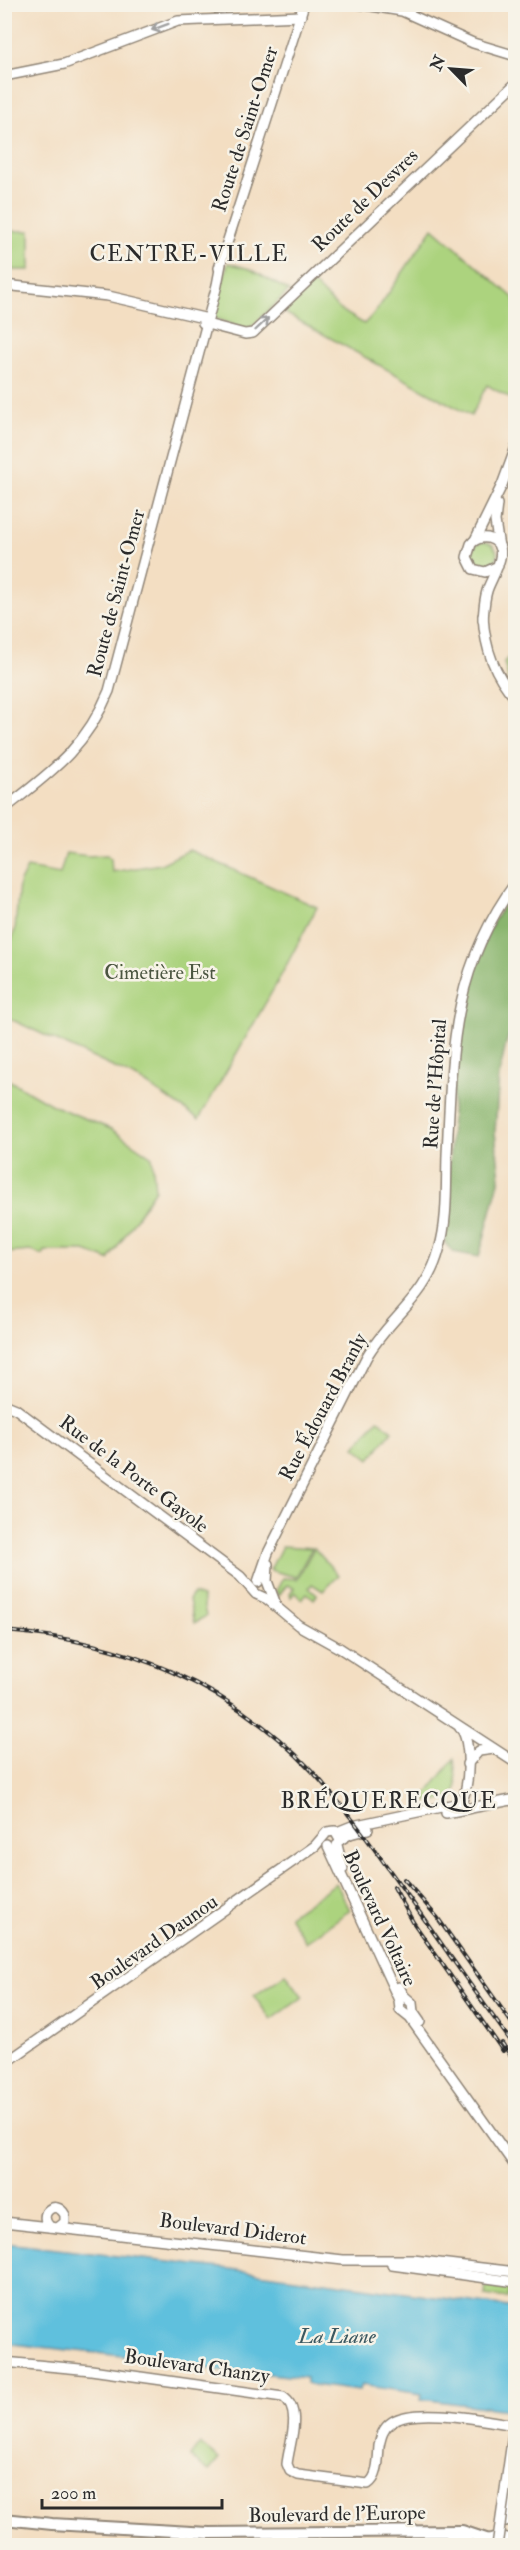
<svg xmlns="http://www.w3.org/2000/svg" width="520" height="2550" viewBox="0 0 520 2550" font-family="'IM FELL Double Pica',serif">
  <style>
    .green { fill: #acd37e; stroke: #6c7f54; stroke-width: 1.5 }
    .forest { fill: #89b56d; stroke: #5a704c; stroke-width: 1.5 }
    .water { fill: #5fc0dd; stroke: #457684; stroke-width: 1.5 }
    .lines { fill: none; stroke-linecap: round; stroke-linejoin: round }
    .secondary-casing { stroke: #8f8476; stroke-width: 12 }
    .primary-casing { stroke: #8f8476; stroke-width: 14 }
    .highway-casing { stroke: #8f8476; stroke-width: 15 }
    .secondary { stroke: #fff; stroke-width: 9 }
    .primary { stroke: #fff; stroke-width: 10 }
    .highway { stroke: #fff; stroke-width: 12 }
    .rail-casing { stroke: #2b2b2b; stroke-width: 4 }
    .rail { stroke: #f7f3e8; stroke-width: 1.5; stroke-dasharray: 4.5; stroke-linecap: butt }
    .secondary-bridge-casing { stroke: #8f8476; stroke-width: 12; stroke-linecap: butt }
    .secondary-bridge { stroke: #fff; stroke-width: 9 }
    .oneway { stroke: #a0a0a0 }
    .labels { text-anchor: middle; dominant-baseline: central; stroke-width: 5; stroke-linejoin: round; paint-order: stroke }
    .street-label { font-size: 20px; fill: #2b2b2b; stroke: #f7f3e8 }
    .park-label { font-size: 20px; fill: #4b5540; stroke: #f7f3e8 }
    .water-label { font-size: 21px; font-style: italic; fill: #3b5860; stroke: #f7f3e8 }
    .quarter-label { font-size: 22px; letter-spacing: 1.5px; fill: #2b2b2b; stroke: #f7f3e8 }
  </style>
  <rect width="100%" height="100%" fill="#f7f3e8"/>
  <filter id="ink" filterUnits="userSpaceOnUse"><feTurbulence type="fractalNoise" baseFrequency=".0167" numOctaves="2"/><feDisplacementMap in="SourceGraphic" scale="12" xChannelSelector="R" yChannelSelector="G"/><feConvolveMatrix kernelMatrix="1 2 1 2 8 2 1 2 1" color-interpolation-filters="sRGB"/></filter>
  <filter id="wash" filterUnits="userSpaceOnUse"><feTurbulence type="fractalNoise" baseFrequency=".008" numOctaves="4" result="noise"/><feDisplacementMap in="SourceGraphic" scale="24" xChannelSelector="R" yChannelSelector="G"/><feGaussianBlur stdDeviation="1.35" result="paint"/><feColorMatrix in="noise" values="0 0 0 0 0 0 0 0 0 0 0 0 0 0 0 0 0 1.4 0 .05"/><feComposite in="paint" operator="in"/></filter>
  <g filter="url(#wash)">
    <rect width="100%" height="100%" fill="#f3dec2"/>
    <g class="green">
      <path d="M433,228L515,299V401L487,385L471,416L285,313L287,310L285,309L312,283L339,309L364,324L377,310Z"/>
      <rect x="11" y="231" width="19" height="39"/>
      <path d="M228,263L250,269L289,291L248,330L212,317Z"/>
      <circle cx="484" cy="555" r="13"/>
      <path d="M512,654L515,655V678L509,682L504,662Z"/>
      <path d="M189,850L317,907L277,983L199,1119L140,1080L4,1016L5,958L15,930L19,884L27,868L60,874L66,853L88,856L107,855L111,859L112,872L161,864Z"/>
      <path d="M5,1078L54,1106L111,1129L152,1157L155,1189L109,1260L85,1251H45L43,1255L31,1251L5,1253Z"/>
      <path d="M378,1419L392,1431L370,1459L355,1447Z"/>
      <path d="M282,1546L312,1548L296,1577L270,1570Z"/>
      <path d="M314,1548L338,1575L323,1591L312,1584L309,1588L317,1595L314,1599L307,1593L302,1599L295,1592L291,1597L290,1593L294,1588L287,1585L278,1596L276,1591L283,1578L297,1579Z"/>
      <path d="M193,1594L202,1597L206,1616L194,1623L189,1600Z"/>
      <path d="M454,1759L457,1788L453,1798L427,1802L426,1795Z"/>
      <path d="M336,1883L350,1910L306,1942L289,1916Z"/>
      <path d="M286,1974L303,1997L271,2020L254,1996Z"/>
      <path d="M486,2284L510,2288L508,2298L485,2295Z"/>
      <path d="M200,2444L219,2459L209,2471L190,2457Z"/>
    </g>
    <path class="forest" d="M515,887V1024L507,1040L499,1075L495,1132L500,1178L479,1257L453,1252L445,1243L453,1093L458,1033L467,987L490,927Z"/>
    <path class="water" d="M5,2243L230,2269L515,2308V2411L421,2399L422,2394L361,2385L359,2391L306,2384V2378L261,2373L260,2378L159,2360L5,2343Z"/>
  </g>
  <g filter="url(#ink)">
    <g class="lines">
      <g class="secondary-casing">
        <g id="secondary">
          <path d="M359,4L402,11L473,43L516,56"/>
          <path d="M4,76L64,64L178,21L301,16"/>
          <path d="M219,268L304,4"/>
          <path d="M4,285L108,296L208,319"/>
          <path d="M203,323L245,334L253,333L516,83"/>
          <path d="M497,504L495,521L499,547"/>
          <path d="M475,540L502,485L516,447"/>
          <path d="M483,616C485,649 494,674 516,699"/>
          <path d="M483,620C484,610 484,601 487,591C491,577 515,545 488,538C481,537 475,539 471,544L467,557L473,569L485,572L498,566"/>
          <path d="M4,809C51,772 85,749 109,691L217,285L221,264"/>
          <path d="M4,1404L16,1409L240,1576L256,1594L267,1599L298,1625L341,1649L516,1763"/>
          <path d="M268,1564L267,1581L275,1602"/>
          <path d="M258,1582L268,1553L366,1358C389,1317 426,1299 439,1250C448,1220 446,1186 447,1155C452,1051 451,970 516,882"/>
          <path d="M467,1764L479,1751L494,1749"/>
          <path d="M446,1813L516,1799"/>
          <path d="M337,1832L352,1826L460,1803C470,1792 472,1738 460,1728"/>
          <path d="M340,1840L350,1834L368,1829"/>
          <path d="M337,1845L343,1869"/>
          <path d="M328,1846L399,2000L400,2010L410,2018L516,2167"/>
          <path d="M399,1987L404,1996L412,2003L413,2012L420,2022"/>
          <path d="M4,2064L315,1846L327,1832L335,1831L340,1840"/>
          <path d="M4,2222L343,2260H413L516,2272"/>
          <path d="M50,2227C36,2214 56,2198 65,2215V2222L59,2227"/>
          <path d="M392,2265L516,2282"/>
          <path d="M4,2362L91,2370L283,2397C303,2410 289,2444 287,2464L290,2471L298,2475L368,2484C379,2477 378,2458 379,2446C381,2436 383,2428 392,2422C417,2406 486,2421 516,2425"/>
          <path d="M506,2521L516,2451"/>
        </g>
      </g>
      <g class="primary-casing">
        <g id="primary">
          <path d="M4,2519L52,2524L209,2533L462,2531L489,2540"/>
          <path d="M451,2535L464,2539L471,2546"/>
        </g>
      </g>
      <g class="highway-casing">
        <path id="highway" d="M481,2546C492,2536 504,2536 516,2545"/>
      </g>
      <use href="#secondary" class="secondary"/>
      <use href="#primary" class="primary"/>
      <use href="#highway" class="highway"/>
      <g class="rail-casing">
        <g id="rail">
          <path d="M4,1631C123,1640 229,1684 311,1770C347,1809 377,1853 408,1896C444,1947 479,1998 516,2048"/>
          <path d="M404,1879L437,1917L516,2029"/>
          <path d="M394,1887L413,1922L503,2051"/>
          <path d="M502,2043L516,2063"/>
        </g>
      </g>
      <use href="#rail" class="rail"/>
      <g class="secondary-bridge-casing">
        <path id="secondary-bridge" d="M497,2546L516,2413"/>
      </g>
      <use href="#secondary-bridge" class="secondary-bridge"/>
    </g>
    <defs><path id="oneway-shaft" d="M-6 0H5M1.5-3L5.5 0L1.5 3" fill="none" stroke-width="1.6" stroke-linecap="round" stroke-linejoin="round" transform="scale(1.5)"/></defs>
    <g class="oneway">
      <use href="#oneway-shaft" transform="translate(160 27) rotate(160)"/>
      <use href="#oneway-shaft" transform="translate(262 324) rotate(-44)"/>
    </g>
  </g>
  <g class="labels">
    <g class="street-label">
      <text transform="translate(245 129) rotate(-72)">Route de Saint-Omer</text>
      <text transform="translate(365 200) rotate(-44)">Route de Desvres</text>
      <text transform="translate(116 593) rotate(-75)">Route de Saint-Omer</text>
      <text transform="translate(435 1084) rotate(-86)">Rue de l'Hôpital</text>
      <text transform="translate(323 1407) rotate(-62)">Rue Édouard Branly</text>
      <text transform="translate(134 1474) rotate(37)">Rue de la Porte Gayole</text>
      <text transform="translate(380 1918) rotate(65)">Boulevard Voltaire</text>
      <text transform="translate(154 1942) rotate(-35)">Boulevard Daunou</text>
      <text transform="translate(233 2229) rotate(7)">Boulevard Diderot</text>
      <text transform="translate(197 2366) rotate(8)">Boulevard Chanzy</text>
      <text transform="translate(337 2514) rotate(-1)">Boulevard de l'Europe</text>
    </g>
    <g class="park-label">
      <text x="160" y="972">Cimetière Est</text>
    </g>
    <g class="water-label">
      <text x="337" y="2336">La Liane</text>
    </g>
    <g class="quarter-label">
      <text x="189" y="254">CENTRE-VILLE</text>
      <text x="389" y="1801">BRÉQUERECQUE</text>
    </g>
  </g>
  <rect width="520" height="2550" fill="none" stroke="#f7f3e8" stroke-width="24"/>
  <g transform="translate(451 69) rotate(295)" stroke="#f7f3e8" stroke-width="4.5" paint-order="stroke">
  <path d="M0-4.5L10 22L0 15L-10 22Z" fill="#2b2b2b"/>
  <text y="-9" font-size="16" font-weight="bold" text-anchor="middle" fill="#2b2b2b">N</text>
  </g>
  <path d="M42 2499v9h180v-9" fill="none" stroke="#2b2b2b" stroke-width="3"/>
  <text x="51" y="2499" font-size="18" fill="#2b2b2b" stroke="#f7f3e8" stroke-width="4.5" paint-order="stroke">200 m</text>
</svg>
